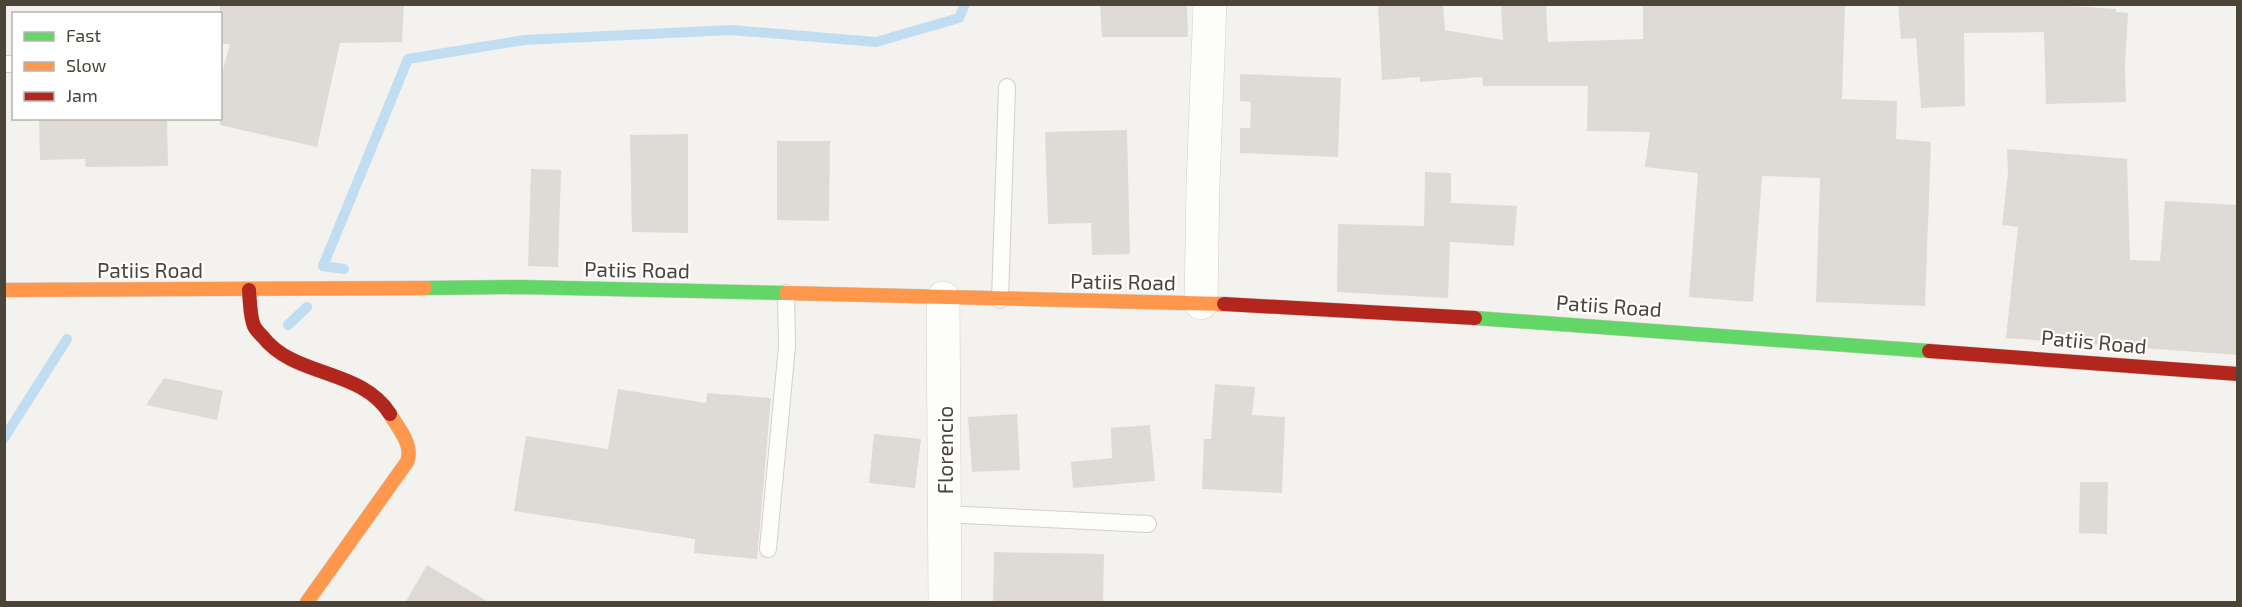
<svg xmlns="http://www.w3.org/2000/svg" width="2242" height="607" viewBox="0 0 2242 607" font-family="'Exo 2',sans-serif">
  <style>
    .lines { fill: none; stroke-linecap: round; stroke-linejoin: round }
    .stream { stroke: #c0ddf1; stroke-width: 10 }
    .building { fill: #dedbd6 }
    .lane-casing { stroke: #d2d0cb; stroke-width: 18 }
    .street-casing { stroke: #d2d0cb; stroke-width: 34 }
    .fast-casing { stroke: #d3cfc5; stroke-width: 15 }
    .slow-casing { stroke: #d3cfc5; stroke-width: 15 }
    .jam-casing { stroke: #d3cfc5; stroke-width: 15 }
    .lane { stroke: #fdfdfc; stroke-width: 16 }
    .street { stroke: #fdfdfc; stroke-width: 33 }
    .fast { stroke: #63d668; stroke-width: 14 }
    .slow { stroke: #ff974d; stroke-width: 14 }
    .jam { stroke: #b3261e; stroke-width: 14 }
    .labels { text-anchor: middle; dominant-baseline: central; stroke-width: 4.5; stroke-linejoin: round; paint-order: stroke }
    .street-label { font-size: 21px; fill: #4b4439; stroke: #fff }
  </style>
  <rect width="100%" height="100%" fill="#f4f2ee"/>
  <g class="lines">
    <g class="stream">
      <path d="M344,269L323,266L408,59L524,40L731,30L876,42L959,18L965,4"/>
      <path d="M288,325L307,307"/>
      <path d="M4,438L67,339"/>
    </g>
  </g>
  <g class="building">
    <path d="M220,4H404L402,42L340,43L317,147L220,125V80L230,44H220Z"/>
    <path d="M1100,4H1187L1188,37H1102Z"/>
    <path d="M1378,4H1443L1445,30L1503,40L1501,4H1546L1548,42L1643,39V4H1845L1842,99L1897,101L1896,139L1931,142L1925,306L1816,302L1820,178L1762,176L1753,302L1689,297L1698,173L1645,167L1650,132L1587,131L1588,86H1483L1482,77L1420,82V77L1382,80Z"/>
    <path d="M1898,4H2041L2116,9V12L2128,13L2125,68L2126,102L2046,104L2044,32L1964,33L1965,106L1921,108L1916,38L1901,39Z"/>
    <path d="M1240,74L1341,78L1338,157L1240,153V128H1250L1251,102L1240,101Z"/>
    <path d="M39,118H167L168,166L86,167L85,159L40,160Z"/>
    <path d="M1127,130L1130,254L1092,255L1091,223L1048,224L1045,132Z"/>
    <path d="M688,134V233L632,232L630,135Z"/>
    <path d="M777,141H830L829,221L777,220Z"/>
    <path d="M2007,149L2127,159L2130,260L2160,261L2165,201L2238,205V355L2006,338L2018,227L2002,225L2008,173Z"/>
    <path d="M531,169L561,170L558,267L528,266Z"/>
    <path d="M1425,172L1451,173V203L1517,206L1514,246L1450,242L1448,298L1337,292L1338,224L1424,226Z"/>
    <path d="M164,378L223,391L217,420L146,405Z"/>
    <path d="M1215,384L1255,387L1252,415L1285,417L1282,493L1202,489L1204,439H1211Z"/>
    <path d="M618,389L706,403L707,393L771,398L757,559L694,553L695,539L514,511L526,436L608,449Z"/>
    <path d="M1017,414L1020,470L972,472L968,417Z"/>
    <path d="M1150,425L1155,481L1073,488L1071,462L1112,458L1111,428Z"/>
    <path d="M874,434L921,439L915,488L869,483Z"/>
    <path d="M2080,482H2108L2107,534L2079,533Z"/>
    <path d="M994,552L1104,554L1103,603H993Z"/>
    <path d="M427,565L490,603H405Z"/>
  </g>
  <g class="lines">
    <g class="lane-casing">
      <g id="lane">
        <path d="M4,64H14"/>
        <path d="M1000,300L1007,87"/>
        <path d="M944,514L1148,524"/>
        <path d="M768,549L787,346L786,293"/>
      </g>
    </g>
    <g class="street-casing">
      <g id="street">
        <path d="M943,298L945,602"/>
        <path d="M1201,303L1203,184L1210,4"/>
      </g>
    </g>
    <g class="fast-casing">
      <g id="fast">
        <path d="M425,288L521,287L786,293"/>
        <path d="M1475,318L1929,351"/>
      </g>
    </g>
    <g class="slow-casing">
      <g id="slow">
        <path d="M4,290L425,288"/>
        <path d="M786,293L1224,304"/>
        <path d="M307,602L407,462C414,445 398,428 390,414"/>
      </g>
    </g>
    <g class="jam-casing">
      <g id="jam">
        <path d="M249,290C250,301 250,317 254,326C256,330 260,334 263,337C295,378 361,368 390,414"/>
        <path d="M1224,304L1475,318"/>
        <path d="M1929,351L2238,374"/>
      </g>
    </g>
    <use href="#lane" class="lane"/>
    <use href="#street" class="street"/>
    <use href="#fast" class="fast"/>
    <use href="#slow" class="slow"/>
    <use href="#jam" class="jam"/>
  </g>
  <g class="labels">
    <g class="street-label">
      <text x="150" y="269">Patiis Road</text>
      <text transform="translate(637 269) rotate(1)">Patiis Road</text>
      <text transform="translate(1123 281) rotate(1)">Patiis Road</text>
      <text transform="translate(1609 305) rotate(4)">Patiis Road</text>
      <text transform="translate(2094 341) rotate(5)">Patiis Road</text>
      <text transform="translate(944 450) rotate(-90)">Florencio</text>
    </g>
  </g>
  <rect width="2242" height="607" fill="none" stroke="#4b4439" stroke-width="12"/>
  <rect x="12" y="12" width="210" height="108" fill="#ffffff" stroke="#b7b4b0" stroke-width="1.5"/>
  <rect x="24" y="32" width="30" height="9" fill="#63d668" stroke="#b7b4b0" stroke-width="1.5"/>
  <text x="66" y="42" font-size="18" fill="#4b4439">Fast</text>
  <rect x="24" y="62" width="30" height="9" fill="#ff974d" stroke="#b7b4b0" stroke-width="1.5"/>
  <text x="66" y="72" font-size="18" fill="#4b4439">Slow</text>
  <rect x="24" y="92" width="30" height="9" fill="#b3261e" stroke="#b7b4b0" stroke-width="1.5"/>
  <text x="66" y="102" font-size="18" fill="#4b4439">Jam</text>
</svg>
